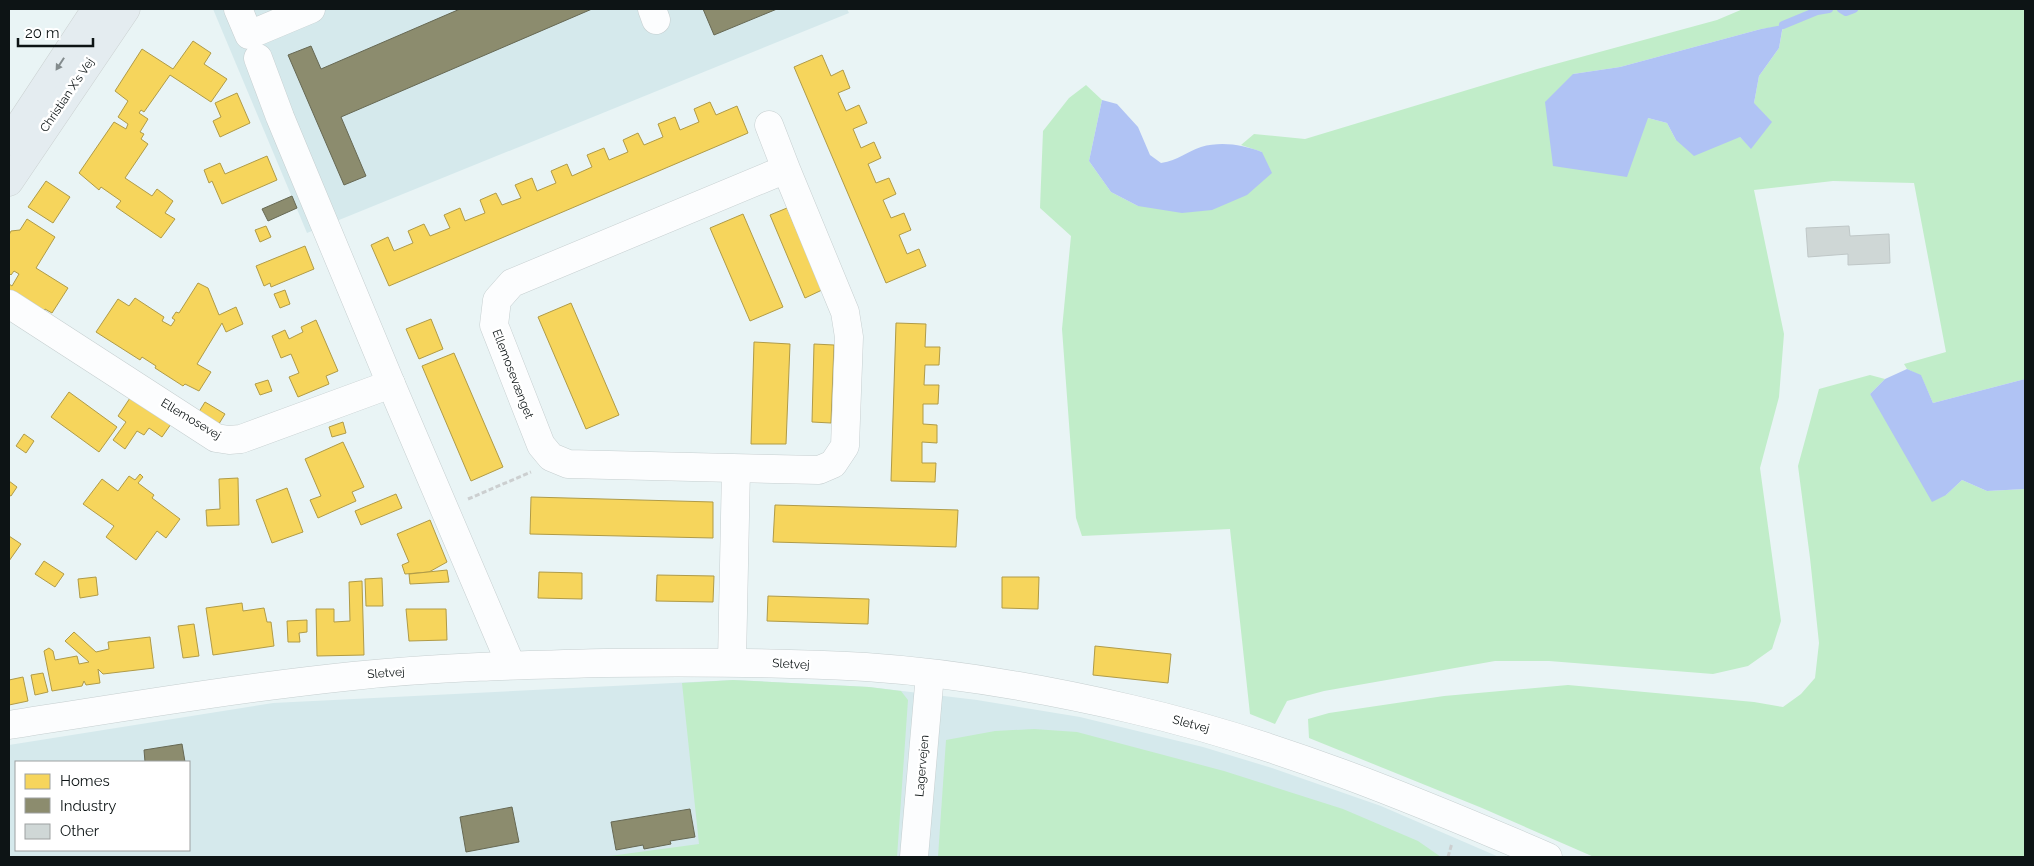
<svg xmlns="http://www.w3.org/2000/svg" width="2034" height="866" viewBox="0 0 2034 866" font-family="Raleway,sans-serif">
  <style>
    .built { fill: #d5e9ec; fill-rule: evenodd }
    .green { fill: #c1edc9; fill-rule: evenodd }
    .water { fill: #b0c3f4 }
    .homes { fill: #f6d55c; stroke: #b09b47 }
    .industry { fill: #8c8c6e; stroke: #666853 }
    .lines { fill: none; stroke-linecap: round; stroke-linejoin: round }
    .stream { stroke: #b0c3f4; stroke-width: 8 }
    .building { fill: #cfd7d6; stroke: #bfc7c7 }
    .minor-casing { stroke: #c6cfd0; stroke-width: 29 }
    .major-casing { stroke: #cbd1d1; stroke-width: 29 }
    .path { stroke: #cccfd0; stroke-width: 3; stroke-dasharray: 5 2.5; stroke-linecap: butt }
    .minor { stroke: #fcfdfe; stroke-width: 28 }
    .major { stroke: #e4ecf0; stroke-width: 28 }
    .oneway { fill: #838b8d }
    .labels { text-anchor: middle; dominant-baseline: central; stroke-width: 5; stroke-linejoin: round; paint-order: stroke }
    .street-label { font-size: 12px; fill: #0d1415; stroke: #fff }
  </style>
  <rect width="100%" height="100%" fill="#e9f4f5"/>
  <g class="built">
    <path d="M213,9H847L849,13L307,233Z"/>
    <path d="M733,680L869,687L977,700L1080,717L1203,747L1272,768L1381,806L1499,857H9V745L273,703ZM16,762H189V850H16Z"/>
  </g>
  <g class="green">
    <path d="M1743,9H2025V379L1933,403L1921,376L1907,369L1904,364L1946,352L1914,183L1833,181L1754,190L1784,334L1779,397L1760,468L1781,621L1772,649L1748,666L1713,674L1549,661H1495L1324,691L1287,701L1275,724L1250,714L1230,529L1082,536L1076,518L1062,329L1071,236L1040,208L1043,131L1069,98L1086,85L1102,100L1089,161L1111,192L1138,206L1262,152L1241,145L1254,134L1305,139L1537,69L1717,20ZM1783,26L1779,48L1759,76L1754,103L1751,148L1740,137L1676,140L1667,123L1648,118L1573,74L1620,67L1761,29Z"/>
    <path d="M1870,375L1885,379L1870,394L1946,495L1962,480L1987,491L2025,489V857H1594L1482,808L1309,738L1308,719L1329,713L1444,696L1568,685L1754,702L1783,707L1801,694L1815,678L1819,643L1810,558L1798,466L1819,389Z"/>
    <path d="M733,680L869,687L901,691L908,700L897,857H602L699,844L682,683Z"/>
    <path d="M1034,729L1077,732L1224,771L1343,809L1418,841L1441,857H938L946,740L995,731Z"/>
  </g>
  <g class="water">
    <path d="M1783,25L1779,48L1759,76L1754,103L1772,122L1751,149L1740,137L1694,156L1676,140L1667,123L1648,118L1627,177L1553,166L1545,102L1573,74L1620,67L1761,29Z"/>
    <path d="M1102,100L1117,104L1138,127L1150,155L1161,163C1179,160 1186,152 1201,147C1222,141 1243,145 1262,152L1272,173L1247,195L1212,210L1182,213L1138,206L1111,192L1089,161Z"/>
    <path d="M1907,369L1921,375L1933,403L2025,379V489L1987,491L1962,480L1946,495L1932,502L1870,394L1885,379Z"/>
  </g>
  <g class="homes">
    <path d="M193,41L211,53L204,64L227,79L211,102L170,75L144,112L141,110L139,113L148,119L140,132L144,134L141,139L148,144L125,178L152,196L157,189L173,201L165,213L175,219L161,238L116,207L121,201L101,187L99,190L79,173L114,122L126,129L128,124L118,117L128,101L115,91L142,49L173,69Z"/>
    <path d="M822,55L831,76L843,70L850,88L838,93L846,111L859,105L867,123L853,129L861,148L874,142L881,158L868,164L876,183L889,178L896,194L883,200L891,218L904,213L911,230L899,235L907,254L919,249L926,266L886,283L794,67Z"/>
    <path d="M237,93L250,123L220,137L213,121L221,117L215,103Z"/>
    <path d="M710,102L716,115L737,106L748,133L389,286L371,245L388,237L394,251L413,243L408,231L424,224L430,236L450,228L444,215L460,208L465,221L485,213L480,200L496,193L502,205L521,198L515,185L532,178L537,191L556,183L551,171L567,164L572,176L592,167L587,155L604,148L609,160L628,152L623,140L638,133L644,145L663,137L658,124L675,117L680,130L699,122L694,109Z"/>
    <path d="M267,156L277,180L222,204L212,181L209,183L204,170L220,163L225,174Z"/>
    <path d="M46,181L70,197L53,223L28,207Z"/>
    <path d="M787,208L822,290L805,298L770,215Z"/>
    <path d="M743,214L783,307L750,321L710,228Z"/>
    <path d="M27,219L55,237L36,268L68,288L52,313L45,309L38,318L9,299V284L12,286L19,274L14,271L11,275L9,273V235L11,231L20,230Z"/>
    <path d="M266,226L271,237L260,242L255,230Z"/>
    <path d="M305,246L314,269L271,287L270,283L264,286L256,266Z"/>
    <path d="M198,283L208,288L219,315L236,307L243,324L226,332L222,323L197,364L211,372L199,391L185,384L183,386L155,368L156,366L142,357L140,360L96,332L118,299L129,306L135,298L164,317L162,321L171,326L175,320L172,318L176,312L179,313Z"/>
    <path d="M285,290L290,304L280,308L274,294Z"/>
    <path d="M571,303L619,415L586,429L538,317Z"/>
    <path d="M431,319L443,349L419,359L406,329Z"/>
    <path d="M316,320L338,371L326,376L329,384L298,397L289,377L299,373L291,354L281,358L272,336L285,330L289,339L303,332L301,327Z"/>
    <path d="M896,323L926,324L925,347H940L939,365H925L924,385H939L938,404H923V424L937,425V443L922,442V463H936L935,482L891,481Z"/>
    <path d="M754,342L790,344L786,444H751Z"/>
    <path d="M814,344L834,345L831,423L812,422Z"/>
    <path d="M454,353L503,467L471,481L422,366Z"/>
    <path d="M268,380L272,391L260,395L255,384Z"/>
    <path d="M69,392L117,427L99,452L51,417Z"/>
    <path d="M134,392L171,424L162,437L149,428L144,435L137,431L125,449L113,440L126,422L118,416Z"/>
    <path d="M205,402L225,414L217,427L197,415Z"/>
    <path d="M343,422L346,433L332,437L329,427Z"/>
    <path d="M24,434L34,441L26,453L16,446Z"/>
    <path d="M343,442L364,487L352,492L356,501L318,518L310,500L321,496L305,459Z"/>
    <path d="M140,474L143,477L138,483L154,495L152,498L180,519L166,538L157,531L136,560L106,537L114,526L83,504L102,479L118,491L129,476L135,480Z"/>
    <path d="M238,478L239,525L207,526L206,510L220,509L219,479Z"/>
    <path d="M9,481L17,487L11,496L9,495Z"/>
    <path d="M287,488L303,532L272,543L256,500Z"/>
    <path d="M396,494L402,508L361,525L355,511Z"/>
    <path d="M531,497L713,502V538L530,534Z"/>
    <path d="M775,505L958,510L956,547L773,542Z"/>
    <path d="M430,520L447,562L429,572L405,574L402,565L409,562L397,534Z"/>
    <path d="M9,536L21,544L9,561Z"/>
    <path d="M44,561L64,574L55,587L35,574Z"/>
    <path d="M447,570L449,582L410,584L409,574Z"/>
    <path d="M539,572L582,573V599L538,598Z"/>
    <path d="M657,575L714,576L713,602L656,601Z"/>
    <path d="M96,577L98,595L80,598L78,579Z"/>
    <path d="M1002,577H1039L1038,609L1002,608Z"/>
    <path d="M382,578L383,606H366L365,579Z"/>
    <path d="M362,581L364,655L317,656L316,609H334V622L350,621L349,582Z"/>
    <path d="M768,596L869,599L868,624L767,621Z"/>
    <path d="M242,603L243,611L264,608L267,622H271L274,646L213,655L206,608Z"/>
    <path d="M406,609H446L447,640L409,641Z"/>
    <path d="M307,620V632L299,633L300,642H288L287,621Z"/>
    <path d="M194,624L199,656L183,658L178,626Z"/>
    <path d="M74,632L96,652L109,649L108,642L150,637L154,668L103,674L98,669L100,683L86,685L84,681L82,686L52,691L44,651L49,648L53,651L55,660L77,656L79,664L89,662L65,641Z"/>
    <path d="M1095,646L1171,654L1168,683L1093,675Z"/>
    <path d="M43,673L48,692L35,695L31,675Z"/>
    <path d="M23,677L28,701L9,705V680Z"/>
  </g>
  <g class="industry">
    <path d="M460,9H592L341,117L366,176L344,185L288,55L311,46L321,69Z"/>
    <path d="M703,9H777L714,35Z"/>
    <path d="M292,196L297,208L268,221L262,209Z"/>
    <path d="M182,744L185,762H145L144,750Z"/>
    <path d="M512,807L519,842L466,852L460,817Z"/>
    <path d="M690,809L695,837L670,841L671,844L644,849L643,845L616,850L611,822Z"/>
  </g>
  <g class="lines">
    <g class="stream">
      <path d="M1841,9L1846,12L1854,9"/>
      <path d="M1783,25L1817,11L1829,9"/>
    </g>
  </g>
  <path class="building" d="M1849,226L1850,236L1889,234L1890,263L1848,265V254L1808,257L1806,228Z"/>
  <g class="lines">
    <g class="minor-casing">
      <g id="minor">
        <path d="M238,9L249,35L311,9"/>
        <path d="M652,9L656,20"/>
        <path d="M258,58L280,117L391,384L511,665"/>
        <path d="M769,125L786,169L512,283L497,300L494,325L541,445L551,457L568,464L819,470L833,464L845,446L849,337L845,312L786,169"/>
        <path d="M9,304L216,438L229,440L241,439L391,384"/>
        <path d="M732,661L736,469"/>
        <path d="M9,725C123,707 238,688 353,676C437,667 521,665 605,663C693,662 779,662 866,667C955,673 1045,689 1131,709C1275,742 1413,799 1548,857"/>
        <path d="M914,857L930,674"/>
      </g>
    </g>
    <g class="major-casing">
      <g id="major">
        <path d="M9,141L96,9"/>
        <path d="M9,182L126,9"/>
      </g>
    </g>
    <g class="path">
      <path d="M468,499L531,472"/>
      <path d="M1448,857L1452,843"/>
    </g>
    <use href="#minor" class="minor"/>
    <use href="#major" class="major"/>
  </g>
  <defs><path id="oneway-solid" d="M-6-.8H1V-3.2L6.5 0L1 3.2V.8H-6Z" transform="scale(1.25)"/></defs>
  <use class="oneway" href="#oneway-solid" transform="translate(60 64) rotate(123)"/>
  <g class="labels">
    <g class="street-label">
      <text transform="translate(67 95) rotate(-56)">Christian X's Vej</text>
      <text transform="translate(513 374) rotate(69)">Ellemosevænget</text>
      <text transform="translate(191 419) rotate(31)">Ellemosevej</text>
      <text transform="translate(791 664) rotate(3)">Sletvej</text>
      <text transform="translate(386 673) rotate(-4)">Sletvej</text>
      <text transform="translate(1191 724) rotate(15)">Sletvej</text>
      <text transform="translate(922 766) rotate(-85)">Lagervejen</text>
    </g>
  </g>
  <rect width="2034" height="866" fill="none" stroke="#0d1415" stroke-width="20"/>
  <rect x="15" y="761" width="175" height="90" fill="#ffffff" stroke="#9ea1a1"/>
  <rect x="25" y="774" width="25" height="15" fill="#f6d55c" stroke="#9ea1a1"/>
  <text x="60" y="786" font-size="15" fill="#0d1415">Homes</text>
  <rect x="25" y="798" width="25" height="15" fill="#8c8c6e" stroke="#9ea1a1"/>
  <text x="60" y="811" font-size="15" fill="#0d1415">Industry</text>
  <rect x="25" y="824" width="25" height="15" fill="#cfd7d6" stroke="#9ea1a1"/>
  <text x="60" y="836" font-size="15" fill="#0d1415">Other</text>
  <path d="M18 38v8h75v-8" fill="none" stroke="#0d1415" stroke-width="2.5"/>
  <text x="25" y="38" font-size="15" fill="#0d1415" stroke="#ffffff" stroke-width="4" paint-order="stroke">20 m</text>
</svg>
